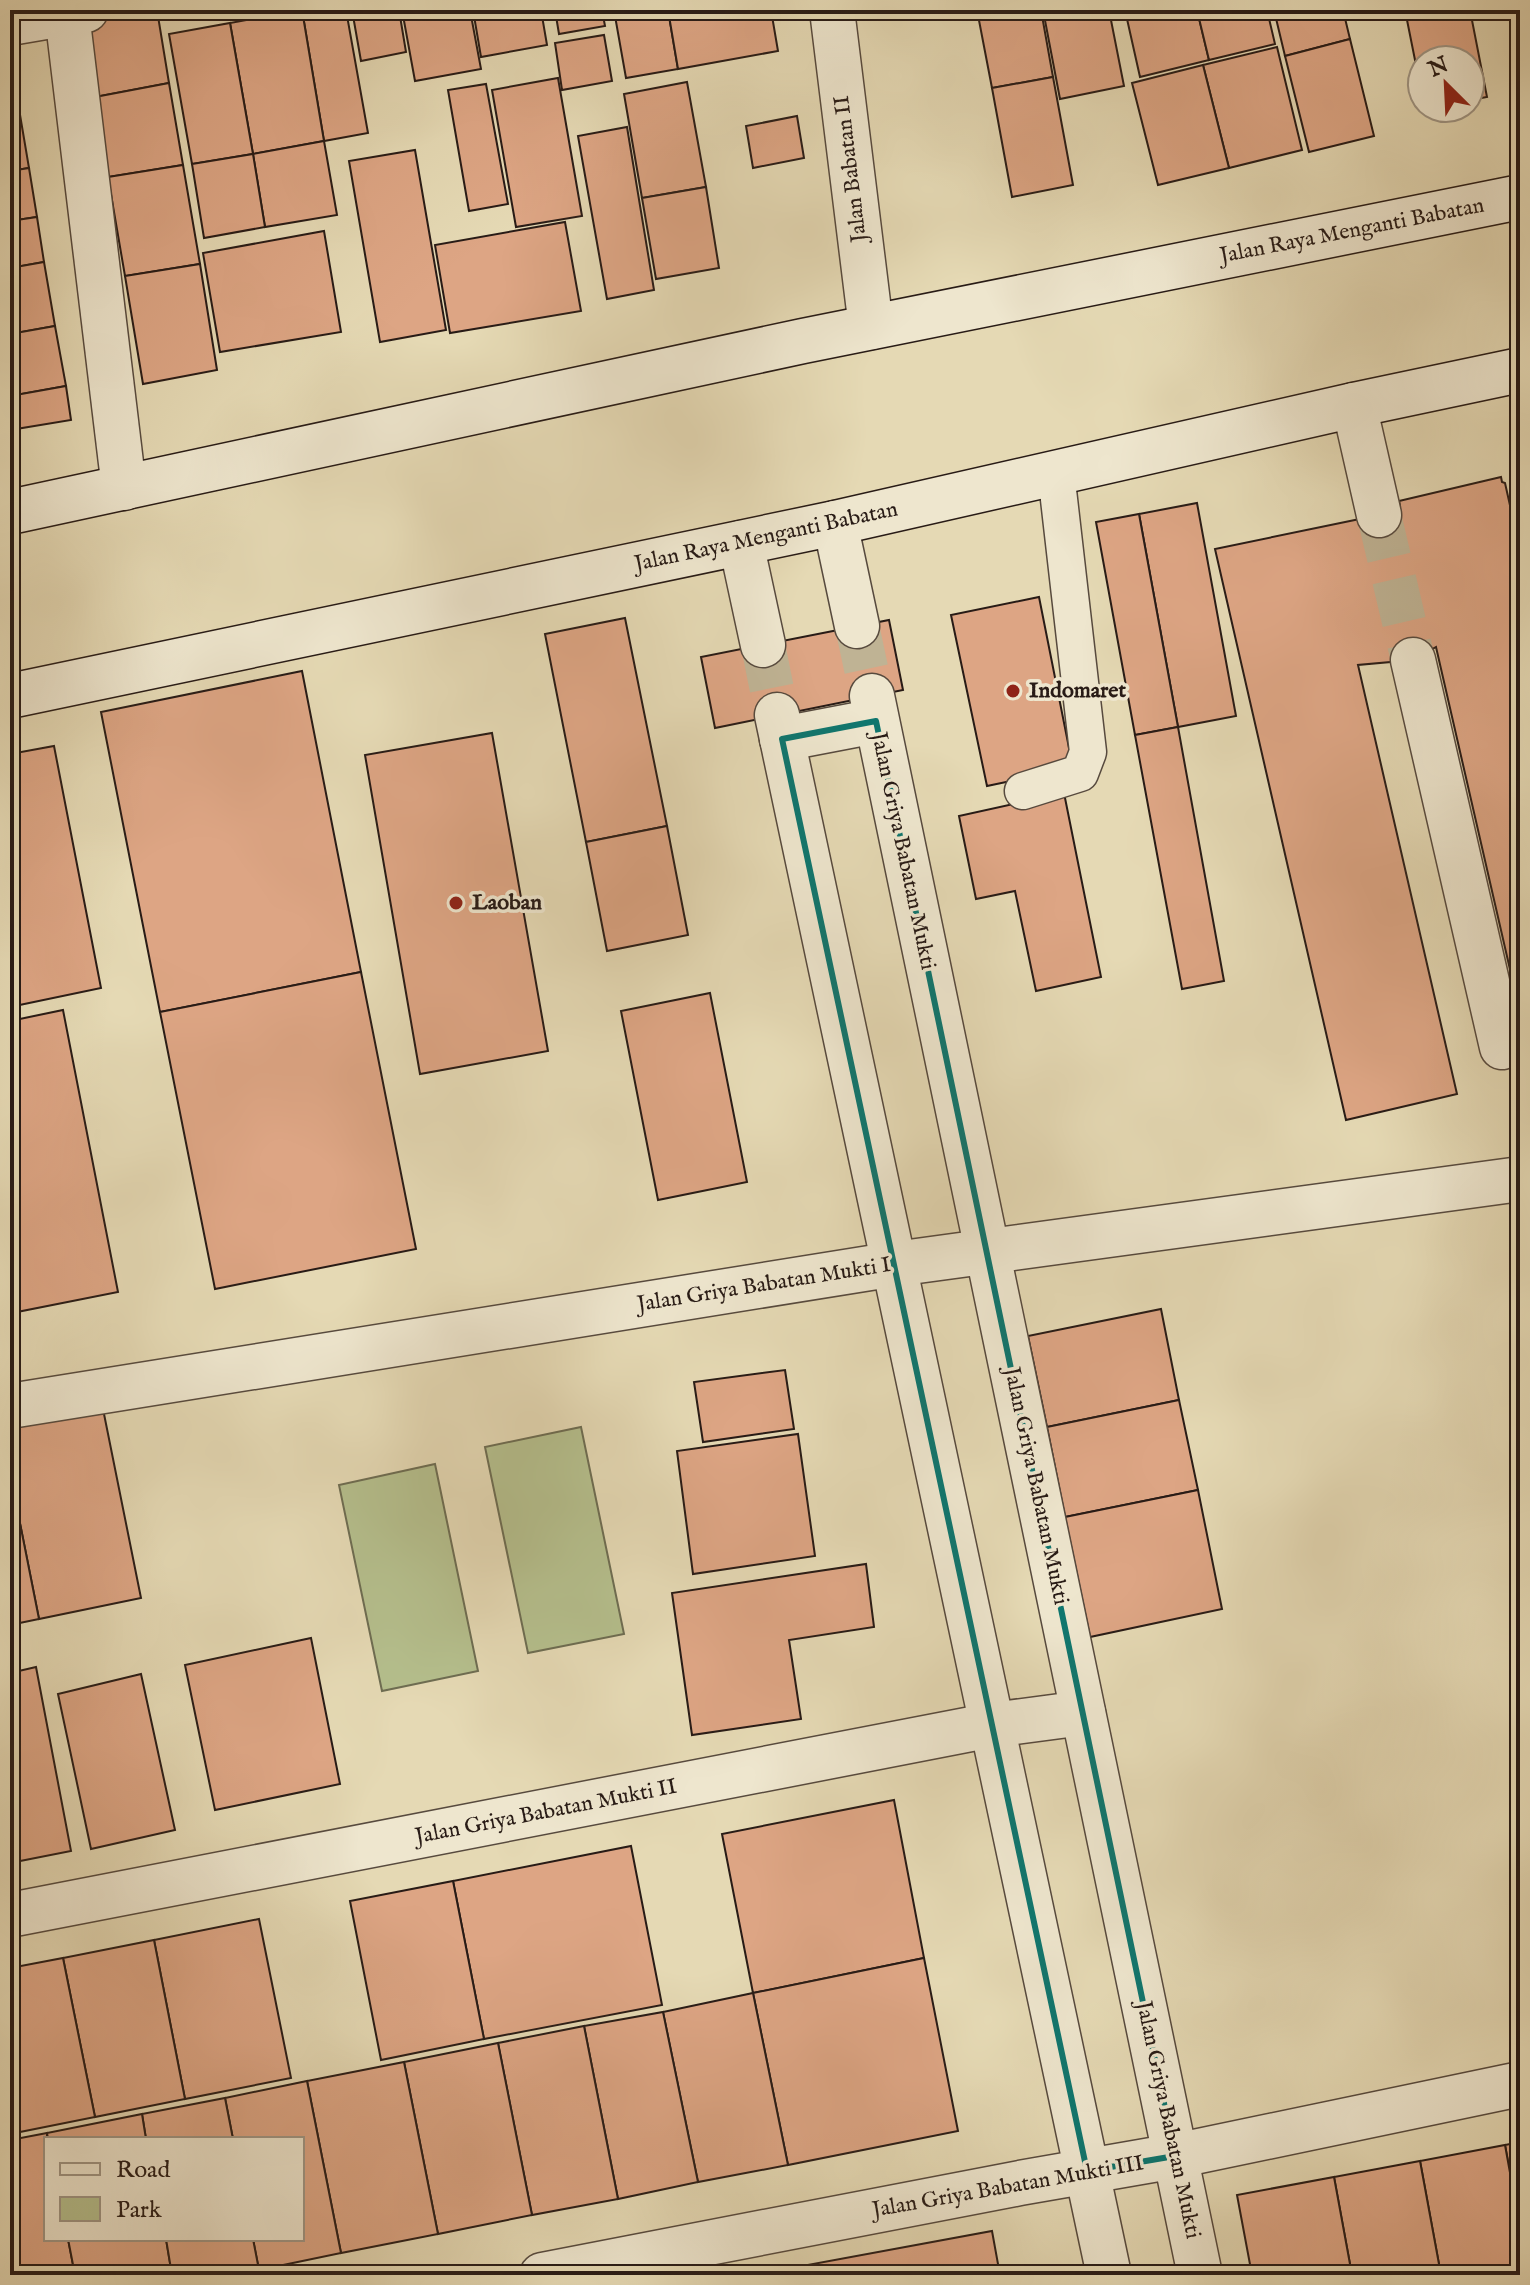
<svg xmlns="http://www.w3.org/2000/svg" width="1530" height="2285" viewBox="0 0 1530 2285" font-family="'IM FELL English',serif">
  <style>
    .green { fill: #b5bf8d; stroke: #6e6d52; stroke-width: 2 }
    .building { fill: #dda584; stroke: #281b16; stroke-width: 2 }
    .lines { fill: none; stroke-linecap: round; stroke-linejoin: round }
    .street-tunnel { stroke: #bfb394; stroke-width: 44; stroke-dasharray: 44 22; stroke-linecap: butt }
    .lane-casing { stroke: #574a3e; stroke-width: 39 }
    .street-casing { stroke: #574a3e; stroke-width: 47 }
    .secondary-casing { stroke: #281b16; stroke-width: 47 }
    .lane { stroke: #eee6ce; stroke-width: 36 }
    .street { stroke: #eee6ce; stroke-width: 44 }
    .secondary { stroke: #eee6ce; stroke-width: 44 }
    .marked { fill: none; stroke: #0f766e; stroke-width: 6; stroke-linejoin: round }
    .poi-dot { fill: #8f2418; stroke: #eee6ce; stroke-width: 3 }
    .labels { text-anchor: middle; dominant-baseline: central; stroke-width: 7; stroke-linejoin: round; paint-order: stroke }
    .street-label { font-size: 22px; fill: #281b16; stroke: #eee6ce }
    .poi-label { font-size: 22px; font-weight: bold; fill: #281b16; stroke: #eee6ce; text-anchor: start }
  </style>
  <rect width="100%" height="100%" fill="#e5d9b4"/>
  <filter id="stains"><feTurbulence type="fractalNoise" baseFrequency=".0025" numOctaves="4"/><feColorMatrix values="0 0 0 0 .2 0 0 0 0 .09 0 0 0 0 .02 0 0 0 .5 -.17"/></filter>
  <radialGradient id="worn" r=".72"><stop offset=".6" stop-color="#630" stop-opacity="0"/><stop offset="1" stop-color="#630" stop-opacity=".3"/></radialGradient>
  <g class="green">
    <path d="M581,1427L624,1634L528,1653L485,1447Z"/>
    <path d="M435,1464L478,1671L382,1691L339,1485Z"/>
  </g>
  <g class="building">
    <path d="M119,10H157L169,83L95,97L81,16Z"/>
    <path d="M302,10H346L368,133L324,141Z"/>
    <path d="M302,10L324,141L253,154L230,23Z"/>
    <path d="M352,10H399L406,52L361,61Z"/>
    <path d="M402,10H470L481,69L415,81Z"/>
    <path d="M473,10H541L547,45L481,57Z"/>
    <path d="M555,10H602L605,26L559,34Z"/>
    <path d="M644,10H668L678,69L626,78L615,16Z"/>
    <path d="M668,10H771L778,51L678,69Z"/>
    <path d="M977,10H1041L1053,77L992,88Z"/>
    <path d="M1043,10H1109L1124,86L1060,99Z"/>
    <path d="M1125,10H1197L1209,60L1140,77Z"/>
    <path d="M1197,10H1267L1275,44L1209,60Z"/>
    <path d="M1274,10H1343L1350,39L1285,56Z"/>
    <path d="M1405,10H1470L1487,97L1470,100V60H1422V95Z"/>
    <path d="M230,23L253,154L192,164L169,34Z"/>
    <path d="M604,35L612,81L562,90L555,43Z"/>
    <path d="M1350,39L1374,136L1309,152L1285,56Z"/>
    <path d="M1277,47L1302,150L1229,168L1203,65Z"/>
    <path d="M10,59L18,102L10,103Z"/>
    <path d="M1203,65L1229,168L1158,185L1132,83Z"/>
    <path d="M1053,77L1073,185L1012,197L992,88Z"/>
    <path d="M558,78L582,216L516,227L492,90Z"/>
    <path d="M687,82L706,187L642,198L624,94Z"/>
    <path d="M169,83L183,165L108,177L95,97Z"/>
    <path d="M486,84L508,204L469,211L448,90Z"/>
    <path d="M18,103L29,168L10,171V105Z"/>
    <path d="M797,116L804,158L753,168L746,126Z"/>
    <path d="M627,127L654,290L607,299L578,136Z"/>
    <path d="M324,141L337,215L265,227L253,154Z"/>
    <path d="M415,150L446,330L380,342L349,161Z"/>
    <path d="M253,154L265,227L204,238L192,164Z"/>
    <path d="M183,165L200,264L125,276L108,177Z"/>
    <path d="M29,168L37,217L10,221V171Z"/>
    <path d="M706,187L719,268L656,279L642,198Z"/>
    <path d="M37,217L44,262L10,268V221Z"/>
    <path d="M565,222L581,311L450,333L435,245Z"/>
    <path d="M324,231L341,332L220,352L203,253Z"/>
    <path d="M44,262L55,326L10,334V268Z"/>
    <path d="M200,264L217,370L143,384L125,276Z"/>
    <path d="M55,326L66,386L10,396V334Z"/>
    <path d="M66,386L71,420L10,430V396Z"/>
    <path d="M1501,477L1502,482L1505,483L1520,550V1013L1436,647L1413,660L1358,665L1457,1094L1346,1120L1215,549L1379,515L1400,506L1399,501Z"/>
    <path d="M1197,503L1236,716L1178,727L1139,514Z"/>
    <path d="M1139,514L1178,727L1135,735L1096,522Z"/>
    <path d="M1039,597L1073,768L987,786L951,615Z"/>
    <path d="M625,618L667,826L586,842L545,634Z"/>
    <path d="M889,620L903,690L715,728L701,657Z"/>
    <path d="M302,671L361,972L160,1012L101,712Z"/>
    <path d="M1178,727L1224,981L1182,989L1135,735Z"/>
    <path d="M492,733L548,1051L420,1074L365,755Z"/>
    <path d="M54,746L101,988L10,1007V754Z"/>
    <path d="M1064,793L1101,977L1036,991L1015,891L976,899L959,816Z"/>
    <path d="M667,826L688,935L607,951L586,842Z"/>
    <path d="M361,972L416,1249L215,1289L160,1012Z"/>
    <path d="M710,993L747,1182L658,1200L621,1011Z"/>
    <path d="M63,1010L118,1292L17,1312L10,1278V1021Z"/>
    <path d="M1161,1309L1179,1400L1047,1427L1028,1336Z"/>
    <path d="M785,1370L794,1429L703,1442L694,1382Z"/>
    <path d="M1179,1400L1198,1490L1065,1517L1047,1427Z"/>
    <path d="M102,1404L141,1598L39,1619L10,1473V1423Z"/>
    <path d="M798,1434L815,1556L693,1574L677,1451Z"/>
    <path d="M10,1473L39,1619L10,1625Z"/>
    <path d="M1198,1490L1222,1609L1090,1637L1065,1517Z"/>
    <path d="M866,1564L874,1627L789,1640L801,1719L692,1735L672,1593Z"/>
    <path d="M311,1638L340,1784L215,1810L185,1665Z"/>
    <path d="M36,1667L71,1851L10,1863V1673Z"/>
    <path d="M141,1674L175,1830L91,1849L58,1694Z"/>
    <path d="M894,1800L924,1958L753,1993L722,1834Z"/>
    <path d="M631,1846L662,2005L484,2039L453,1881Z"/>
    <path d="M453,1881L484,2039L381,2060L350,1901Z"/>
    <path d="M259,1919L291,2078L185,2099L154,1940Z"/>
    <path d="M154,1940L185,2099L95,2117L63,1958Z"/>
    <path d="M63,1958L95,2117L10,2134V1968Z"/>
    <path d="M924,1958L958,2131L788,2165L753,1993Z"/>
    <path d="M753,1993L788,2165L698,2182L663,2012Z"/>
    <path d="M663,2012L698,2182L618,2199L584,2026Z"/>
    <path d="M584,2026L618,2199L532,2215L498,2043Z"/>
    <path d="M498,2043L532,2215L438,2234L404,2062Z"/>
    <path d="M404,2062L438,2234L341,2253L307,2081Z"/>
    <path d="M307,2081L341,2253L259,2270L253,2239H302V2139H233L225,2098Z"/>
    <path d="M225,2098L233,2139H146L142,2114Z"/>
    <path d="M142,2114L146,2139H48L47,2133Z"/>
    <path d="M47,2133L46,2239H68L75,2275H10V2140Z"/>
    <path d="M1520,2142V2228L1505,2145Z"/>
    <path d="M1505,2145L1520,2228V2275H1441L1420,2161Z"/>
    <path d="M1420,2161L1441,2275H1352L1334,2177Z"/>
    <path d="M1334,2177L1352,2275H1252L1237,2195Z"/>
    <path d="M992,2231L1000,2275H803L802,2266Z"/>
    <path d="M68,2239H166L172,2275H75Z"/>
    <path d="M166,2239H253L259,2270L234,2275H172Z"/>
    <path d="M799,2269L800,2275H767Z"/>
  </g>
  <g class="lines">
    <g class="street-tunnel">
      <path d="M1379,515L1413,660"/>
      <path d="M857,626L872,696"/>
      <path d="M763,645L777,715"/>
    </g>
    <g class="lane-casing">
      <path id="lane" d="M1023,791L1080,773L1088,752L1056,473"/>
    </g>
    <g class="street-casing">
      <g id="street">
        <path d="M832,10L871,327"/>
        <path d="M67,14L124,488"/>
        <path d="M10,23L86,10"/>
        <path d="M1354,405L1379,515"/>
        <path d="M835,523L857,626"/>
        <path d="M741,543L763,645"/>
        <path d="M1413,660L1502,1047"/>
        <path d="M872,696L1200,2275"/>
        <path d="M777,715L1109,2275"/>
        <path d="M782,739L876,721"/>
        <path d="M10,1406L895,1264L1520,1179"/>
        <path d="M10,1915L992,1725L1083,1713"/>
        <path d="M542,2275L1020,2183L1175,2156L1520,2084"/>
      </g>
    </g>
    <g class="secondary-casing">
      <g id="secondary">
        <path d="M10,512L803,341L1520,197"/>
        <path d="M10,696L835,523L1354,405L1520,370"/>
      </g>
    </g>
    <use href="#lane" class="lane"/>
    <use href="#street" class="street"/>
    <use href="#secondary" class="secondary"/>
  </g>
  <path class="marked" d="M876,721L1175,2156L1087,2171L782,739Z"/>
  <g class="poi-dot">
    <circle cx="1013" cy="691" r="8"/>
    <circle cx="456" cy="903" r="8"/>
  </g>
  <g class="labels">
    <g class="street-label">
      <text transform="translate(851 169) rotate(-97)">Jalan Babatan II</text>
      <text transform="translate(1352 231) rotate(-11)">Jalan Raya Menganti Babatan</text>
      <text transform="translate(766 537) rotate(-12)">Jalan Raya Menganti Babatan</text>
      <text transform="translate(903 851) rotate(78)">Jalan Griya Babatan Mukti</text>
      <text transform="translate(764 1285) rotate(-9)">Jalan Griya Babatan Mukti I</text>
      <text transform="translate(1036 1486) rotate(78)">Jalan Griya Babatan Mukti</text>
      <text transform="translate(546 1812) rotate(-11)">Jalan Griya Babatan Mukti II</text>
      <text transform="translate(1168 2120) rotate(78)">Jalan Griya Babatan Mukti</text>
      <text transform="translate(1008 2187) rotate(-10)">Jalan Griya Babatan Mukti III</text>
    </g>
    <g class="poi-label">
      <text x="1029" y="691">Indomaret</text>
      <text x="472" y="903">Laoban</text>
    </g>
  </g>
  <rect width="1530" height="2285" fill="none" stroke="#e5d9b4" stroke-width="40"/>
  <rect x="12" y="12" width="1506" height="2261" fill="none" stroke="#281b16" stroke-width="4"/>
  <rect x="20" y="20" width="1490" height="2245" fill="none" stroke="#281b16" stroke-width="2"/>
  <rect x="44" y="2137" width="260" height="104" fill="#eee6ce" stroke="#9f9584" stroke-width="2"/>
  <rect x="60" y="2163" width="40" height="12" fill="#eee6ce" stroke="#9f9584" stroke-width="2"/>
  <text x="116" y="2177" font-size="24" fill="#281b16">Road</text>
  <rect x="60" y="2197" width="40" height="24" fill="#b5bf8d" stroke="#9f9584" stroke-width="2"/>
  <text x="116" y="2217" font-size="24" fill="#281b16">Park</text>
  <g transform="translate(1446 84) rotate(336)"><circle r="38" fill="#eee6ce" stroke="#9f9584" stroke-width="2"/>
  <path d="M0-6L14 30L0 20L-14 30Z" fill="#8f2418"/>
  <text y="-12" font-size="22" font-weight="bold" text-anchor="middle" fill="#281b16">N</text>
  </g>
  <rect width="100%" height="100%" filter="url(#stains)"/>
  <rect width="100%" height="100%" fill="url(#worn)"/>
</svg>
